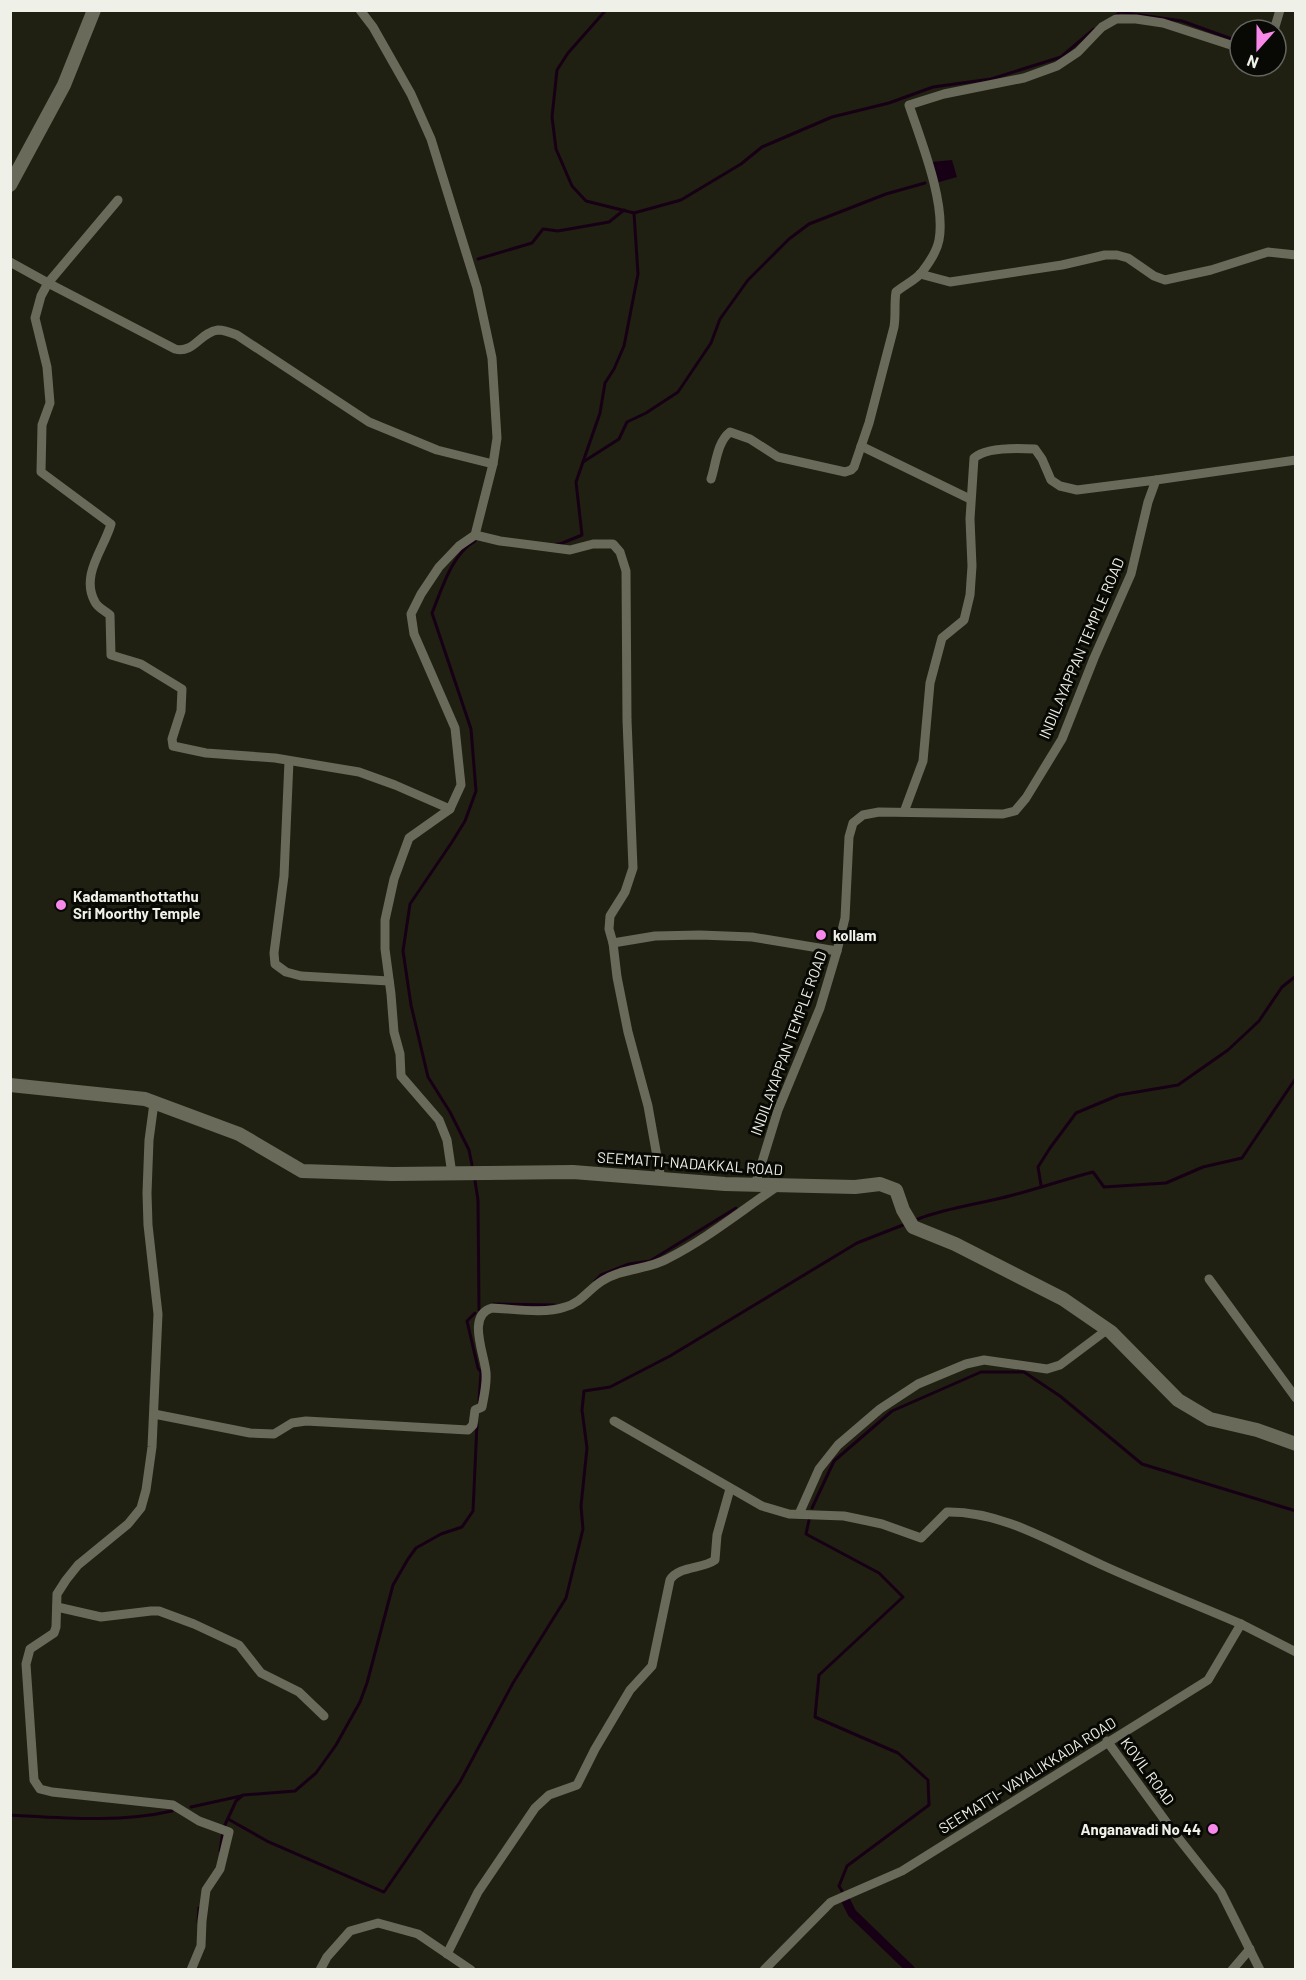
<svg xmlns="http://www.w3.org/2000/svg" width="1306" height="1980" viewBox="0 0 1306 1980" font-family="Barlow,sans-serif">
  <style>
    .water { fill: #170015 }
    .lines { fill: none; stroke-linecap: round; stroke-linejoin: round }
    .stream { stroke: #170015; stroke-width: 3 }
    .canal { stroke: #170015; stroke-width: 9 }
    .street { stroke: #696a59; stroke-width: 9 }
    .secondary { stroke: #696a59; stroke-width: 14 }
    .poi-dot { fill: #f888e9; stroke: #080904; stroke-width: 2 }
    .labels { text-anchor: middle; dominant-baseline: central; stroke-width: 6; stroke-linejoin: round; paint-order: stroke }
    .street-label { font-size: 15px; fill: #eff0e7; stroke: #080904 }
    .poi-label { font-size: 15px; font-weight: bold; fill: #eff0e7; stroke: #080904; text-anchor: start }
  </style>
  <rect width="100%" height="100%" fill="#1f2011"/>
  <path class="water" d="M952,160L957,177L936,183L932,162Z"/>
  <g class="lines">
    <g class="stream">
      <path d="M606,10L568,53L557,70L552,117L556,149L572,186L586,201L634,213"/>
      <path d="M1115,16L1120,12L1182,21L1240,42"/>
      <path d="M478,259L532,243L543,229L558,231L609,222L624,210"/>
      <path d="M583,462L619,439L627,422L646,413L678,392L711,343L720,319L748,280L789,239L809,224L886,194L925,183"/>
      <path d="M556,544H560L582,535L576,482L600,413L605,383L614,369L624,346L638,274L634,213L681,200L741,164L762,147L832,117L889,103L933,87L991,79L1061,57L1094,29"/>
      <path d="M472,1165L469,1150L450,1112L428,1077L411,1005L403,951L410,904L452,842L465,821L476,791L471,729L432,613C442,589 451,555 475,541"/>
      <path d="M475,1181L478,1200L479,1310"/>
      <path d="M1041,1185L1038,1167L1050,1148L1076,1113L1119,1095L1178,1085L1228,1050L1259,1021L1282,987L1296,976"/>
      <path d="M918,1219C949,1207 981,1204 1013,1195C1040,1188 1066,1179 1093,1172L1104,1187L1166,1183L1203,1167L1242,1158L1296,1078"/>
      <path d="M595,1281L601,1275L629,1264L650,1261L736,1208"/>
      <path d="M493,1304L555,1305"/>
      <path d="M475,1313L467,1321L478,1368L481,1372L479,1401"/>
      <path d="M812,1508L834,1461L892,1411L981,1372H1024L1060,1396L1142,1464L1296,1511"/>
      <path d="M809,1520L806,1534L879,1573L903,1597L819,1675L815,1717L898,1753L928,1780L929,1805L847,1866L839,1886L842,1891"/>
      <path d="M191,1807L241,1796"/>
      <path d="M10,1815C64,1818 119,1823 172,1811"/>
      <path d="M228,1819L267,1841L384,1892L460,1782L513,1683L566,1598L583,1529L581,1506L587,1448L582,1410L584,1391L610,1387L670,1356L857,1243L903,1225"/>
      <path d="M224,1827L236,1801L243,1795L295,1791L316,1773L336,1745L360,1702L367,1683L393,1585L408,1559L416,1548L441,1534L462,1527L473,1511L477,1424"/>
      <path d="M220,1851L223,1831"/>
      <path d="M198,1922L199,1908"/>
    </g>
    <path class="canal" d="M846,1901L852,1913L911,1970"/>
    <g class="street">
      <path d="M360,10L373,27L411,94L431,139L477,288L492,358L497,438L493,464L475,535L459,546L439,567L421,594L411,614L414,634L455,728L461,785L450,809L409,838L394,879L385,920V949L391,994L394,1032L400,1054L401,1076L439,1120L447,1140L452,1174"/>
      <path d="M1274,30L1280,10"/>
      <path d="M118,200L48,283L41,296L35,318L47,367L50,403L42,425L41,472L111,524C104,549 80,575 95,602C97,607 105,611 110,615L111,655L141,664L182,689L181,711L172,739L173,746L206,753L275,758L359,772L395,785L450,809"/>
      <path d="M10,262L48,283L175,349C194,354 200,332 218,330C224,330 232,333 237,335L369,422L437,450L493,464"/>
      <path d="M920,274L950,282L1062,265L1105,255H1117L1128,258L1154,276L1165,280L1211,270L1268,252L1296,255"/>
      <path d="M861,446L970,499"/>
      <path d="M711,479C716,464 717,442 730,432L750,439L778,457L845,472L851,470L854,467L869,423L894,327C896,315 894,304 896,292C904,285 916,280 922,272C929,263 937,251 939,240C946,203 921,141 909,105L944,94L1024,78L1057,66L1078,52L1102,27L1116,19H1136L1163,23L1240,48"/>
      <path d="M475,535L500,541L570,550L593,544H613L620,552L626,571L627,720L633,868L625,892L610,916L609,929L613,943L617,977L628,1032L648,1106L661,1179"/>
      <path d="M289,761L284,876L274,953L275,964L286,972L301,976L389,981"/>
      <path d="M904,812L923,761L930,683L942,638L964,620L970,595L972,566L970,519L974,458C986,447 1019,448 1035,449L1042,459L1051,480L1060,486L1077,490L1156,480"/>
      <path d="M613,943L655,936L700,935L752,937L837,951"/>
      <path d="M154,1103L149,1140L147,1193L148,1225L158,1314L152,1447L146,1490L141,1508L128,1524L78,1565L66,1580L57,1594L56,1627L54,1633L30,1649L26,1664L34,1780L40,1789L52,1792L173,1805L199,1821L229,1832L220,1869L206,1890L202,1921L201,1946L191,1970"/>
      <path d="M755,1185L778,1110L820,1008L837,951L845,918L849,837L853,823L863,815L879,812L1003,814L1015,811L1026,798L1062,739L1094,658L1131,574L1148,502L1156,480L1296,460"/>
      <path d="M1209,1279L1296,1398"/>
      <path d="M154,1414L250,1433L274,1434L292,1423L306,1421L468,1430L473,1425L475,1410L482,1407C484,1396 487,1384 486,1373C485,1355 466,1315 492,1308C514,1309 545,1314 565,1307C581,1303 589,1289 602,1281C622,1268 647,1270 667,1259C707,1239 742,1210 778,1186"/>
      <path d="M614,1421L762,1506L789,1514L844,1516L882,1524L921,1538L947,1512C1002,1511 1053,1543 1102,1565C1148,1586 1195,1604 1241,1624"/>
      <path d="M799,1514L819,1469L838,1445L880,1409L918,1384L966,1364L984,1360L1047,1369L1060,1365L1108,1329"/>
      <path d="M57,1607L101,1617L151,1611H159L194,1624L239,1645L261,1673L299,1692L324,1716"/>
      <path d="M1107,1741L1172,1830L1221,1892L1260,1970"/>
      <path d="M447,1954L478,1892L535,1808L549,1795L577,1785L595,1749L630,1690L652,1666L670,1580C678,1566 703,1569 715,1560L717,1535L730,1489"/>
      <path d="M320,1970L327,1957L350,1931L378,1923L418,1934L471,1970"/>
      <path d="M764,1970L831,1902L902,1871L1208,1680L1241,1624L1296,1652"/>
      <path d="M1232,1970L1250,1949"/>
    </g>
    <g class="secondary">
      <path d="M10,185L64,85L94,10"/>
      <path d="M10,1085L145,1099L239,1134L302,1171L392,1174L573,1172L725,1184L855,1187L880,1184L896,1190L903,1210L913,1227L955,1244L1063,1299L1111,1332L1178,1400L1210,1419L1257,1430L1296,1444"/>
    </g>
  </g>
  <g class="poi-dot">
    <circle cx="61" cy="905" r="6"/>
    <circle cx="821" cy="935" r="6"/>
    <circle cx="1213" cy="1829" r="6"/>
  </g>
  <g class="labels">
    <g class="street-label">
      <text transform="translate(1081 648) rotate(-67)">INDILAYAPPAN TEMPLE ROAD</text>
      <text transform="translate(788 1043) rotate(-70)">INDILAYAPPAN TEMPLE ROAD</text>
      <text transform="translate(690 1163) rotate(4)">SEEMATTI-NADAKKAL ROAD</text>
      <text transform="translate(1148 1771) rotate(54)">KOVIL ROAD</text>
      <text transform="translate(1027 1775) rotate(-32)">SEEMATTI- VAYALIKKADA ROAD</text>
    </g>
    <g class="poi-label">
      <text x="73" y="896">Kadamanthottathu<tspan x="73" dy="17">Sri Moorthy Temple</tspan></text>
      <text x="833" y="935">kollam</text>
      <text x="1201" y="1829" text-anchor="end">Anganavadi No 44</text>
    </g>
  </g>
  <rect width="1306" height="1980" fill="none" stroke="#eff0e7" stroke-width="24"/>
  <g transform="translate(1258 48) rotate(201)"><circle r="28" fill="#080904" stroke="#64655f" stroke-width="1.5"/>
  <path d="M0-4.5L10 22L0 15L-10 22Z" fill="#f888e9"/>
  <text y="-9" font-size="16" font-weight="bold" text-anchor="middle" fill="#eff0e7">N</text>
  </g>
</svg>
